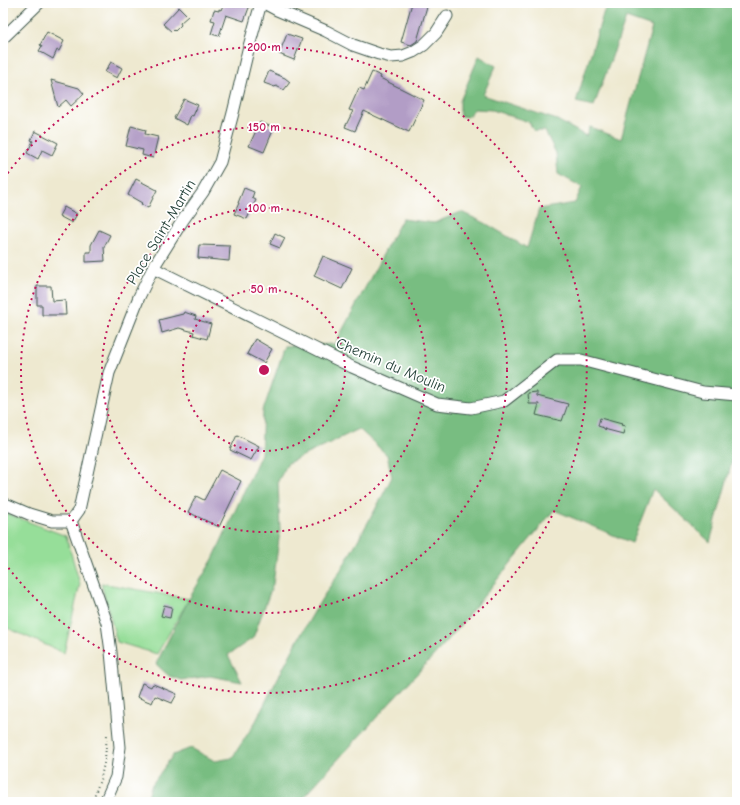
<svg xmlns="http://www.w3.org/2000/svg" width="740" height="805" viewBox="0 0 740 805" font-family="'Comic Neue',sans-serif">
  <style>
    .green { fill: #96de99; stroke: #5a8e66 }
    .forest { fill: #78bd81; stroke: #4c7d5a }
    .building { fill: #b29dc6 }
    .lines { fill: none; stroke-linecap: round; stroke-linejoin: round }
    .minor-casing { stroke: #3e574b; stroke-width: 13 }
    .path { stroke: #3e574b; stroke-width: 2; stroke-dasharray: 1 3; stroke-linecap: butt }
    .minor { stroke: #fff; stroke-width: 11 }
    .ring { fill: none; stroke: #c2185b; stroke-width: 2; stroke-dasharray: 2 4 }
    .labels { text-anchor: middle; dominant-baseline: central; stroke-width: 3.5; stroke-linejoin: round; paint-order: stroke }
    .street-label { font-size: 15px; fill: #1f3d34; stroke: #fff }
    .centre { fill: #c2185b; stroke: #fff; stroke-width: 2 }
    .ring-label { font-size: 12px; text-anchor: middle; font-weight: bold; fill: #c2185b; stroke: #fff; stroke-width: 3.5; stroke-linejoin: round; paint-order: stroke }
  </style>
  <rect width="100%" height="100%" fill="#fff"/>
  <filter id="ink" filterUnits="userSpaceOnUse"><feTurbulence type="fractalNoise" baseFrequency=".025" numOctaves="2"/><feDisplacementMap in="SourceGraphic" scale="8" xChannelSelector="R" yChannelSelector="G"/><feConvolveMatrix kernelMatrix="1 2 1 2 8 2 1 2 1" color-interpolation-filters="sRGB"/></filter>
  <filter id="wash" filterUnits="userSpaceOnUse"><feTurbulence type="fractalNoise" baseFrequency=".012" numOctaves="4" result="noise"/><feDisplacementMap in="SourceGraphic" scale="16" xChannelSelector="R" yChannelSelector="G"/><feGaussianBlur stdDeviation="0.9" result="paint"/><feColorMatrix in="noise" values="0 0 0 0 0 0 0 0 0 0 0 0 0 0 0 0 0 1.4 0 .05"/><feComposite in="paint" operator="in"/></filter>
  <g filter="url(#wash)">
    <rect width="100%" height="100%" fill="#eee9d0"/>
    <g class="green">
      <path d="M3,512L66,536L80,584L64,653L3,626Z"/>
      <path d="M101,583L189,599L157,654L117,642Z"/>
    </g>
    <path class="forest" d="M613,3H737V444L710,542L653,489L632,543L554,510L448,640L308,792L300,802H147L151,786L173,755L191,748L215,761L232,758L256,721L269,695L299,638L321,600L342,568L375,510L392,477L387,455L359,429L288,463L278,481L280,531L273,584L253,638L228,655L242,682L210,676L181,680L169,676L156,664L189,599L213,559L261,454L263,411L285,346L335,344L402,219L434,223L461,212L485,223L527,248L539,209L575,203L582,187L558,174L556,153L545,131H534L529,122L492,110L474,109L468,117L460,116V101L479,56L496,66L483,95L557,120L586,136L590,127L621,139L652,27L626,18L594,106L576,102L604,11Z"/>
    <g id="blocks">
      <g class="building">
        <path d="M224,3H243L250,5L244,21L226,15L219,36L211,34L215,21L211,20L214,10L219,11V9L221,10Z"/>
        <path d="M412,3H428L417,41L411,45L401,42Z"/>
        <path d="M179,7L188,16L180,23L181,25L175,31L174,30L172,32L163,24Z"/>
        <path d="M47,32L64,41L59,51L57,50L53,59L39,51L42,46L40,45Z"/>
        <path d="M287,34L302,39L294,60L279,54Z"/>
        <path d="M111,62L122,68L117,78L105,72Z"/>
        <path d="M269,71L285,78L290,82L284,90L276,86L275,87L264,83Z"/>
        <path d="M372,72L381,76L380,78L424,100L409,132L364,111L355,131L345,127L353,111L349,110L359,88L364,90Z"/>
        <path d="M51,80L79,88L84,94L71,106L66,100L58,107Z"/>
        <path d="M184,99L198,105L193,116L191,115L187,125L174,118Z"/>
        <path d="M260,122L274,128L264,152L249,146Z"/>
        <path d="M131,126L146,130L145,134L158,137L153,158L142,155L143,150L126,146Z"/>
        <path d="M35,131L58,143L52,155L42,150L38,159L27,153L33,141L31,140Z"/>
        <path d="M136,179L157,190L148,208L141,204L142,203L128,195Z"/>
        <path d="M244,188L254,192L252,198L256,200L247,219L234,214L239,203H238Z"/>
        <path d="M64,207L77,214L72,223L59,216Z"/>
        <path d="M99,230L110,235L104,247L105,261L86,262V252H91V245Z"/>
        <path d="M275,233L285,238L280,248L270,244Z"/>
        <path d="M199,245L230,246L229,261L198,258Z"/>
        <path d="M323,256L352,268L342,289L314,276Z"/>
        <path d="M37,286H51L52,301L65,300L66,315H42V305H37Z"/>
        <path d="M184,312L196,316L195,319L211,324L207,339L193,335L194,332L179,328L162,333L159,320L183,314Z"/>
        <path d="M255,339L272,349L264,363L247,354Z"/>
        <path d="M537,392V396L568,404L562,421L536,415L539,404H529L528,393Z"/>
        <path d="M600,418L622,424L621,425L625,426L623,434L604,429V428L598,426Z"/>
        <path d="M237,435L259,446L251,460L230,450Z"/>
        <path d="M220,470L241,481L219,527L188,512L196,496L204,500Z"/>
        <path d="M164,605L172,607L170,618L161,616Z"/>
        <path d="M142,683L151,687L152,685L153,684L177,694L172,703L155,696L152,703L137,697Z"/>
      </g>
    </g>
  </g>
  <g filter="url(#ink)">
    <use href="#blocks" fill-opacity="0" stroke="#3e574b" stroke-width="1"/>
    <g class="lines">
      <g class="minor-casing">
        <g id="minor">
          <path d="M264,3L277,10L326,31L353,45L379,54L391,57L403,56L413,52L424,45L436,33L447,16"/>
          <path d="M3,38L39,3"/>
          <path d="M153,268L352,367L437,404L471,408L504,401L557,360H581L703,392L737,395"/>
          <path d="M3,503L29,514L52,521H71"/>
          <path d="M71,521L79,510L109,373L139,297L153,268L183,220L203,192L220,162L233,113L248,50L261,3"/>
          <path d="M71,521L107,623L111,652L120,747L116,777L105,802"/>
        </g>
      </g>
      <path class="path" d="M92,802L101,777L105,759L107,735"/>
      <use href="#minor" class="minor"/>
    </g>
  </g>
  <g class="ring">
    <circle cx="264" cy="370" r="81"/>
    <circle cx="264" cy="370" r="162"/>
    <circle cx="264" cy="370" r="243"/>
    <path d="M4 178A323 323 0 1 1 4 562"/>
  </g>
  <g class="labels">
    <g class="street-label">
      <text transform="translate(161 232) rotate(-59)">Place Saint-Martin</text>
      <text transform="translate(391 365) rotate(23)">Chemin du Moulin</text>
    </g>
  </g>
  <circle cx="264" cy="370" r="6" class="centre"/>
  <g class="ring-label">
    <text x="264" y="51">200 m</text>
    <text x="264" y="131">150 m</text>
    <text x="264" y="212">100 m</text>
    <text x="264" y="293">50 m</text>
  </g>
  <rect width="740" height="805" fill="none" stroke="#fff" stroke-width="16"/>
</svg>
